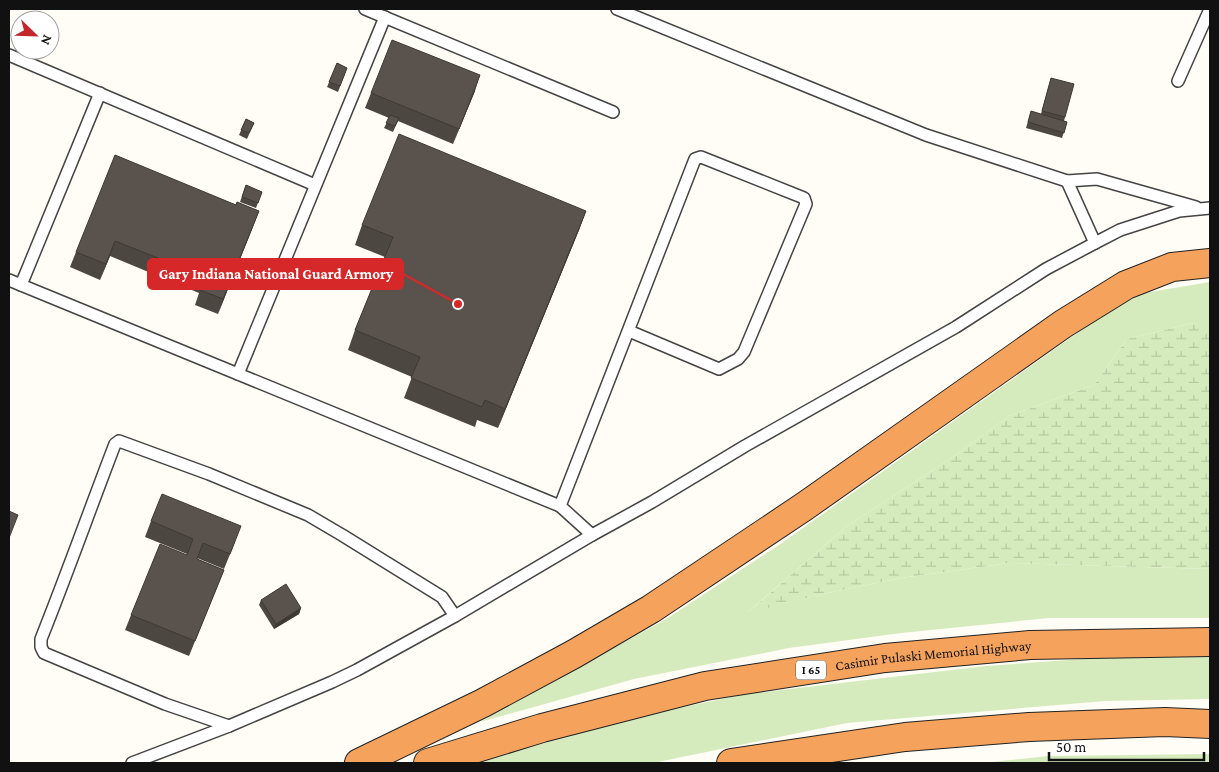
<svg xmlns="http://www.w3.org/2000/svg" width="1219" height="772" viewBox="0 0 1219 772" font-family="'Crimson Pro',serif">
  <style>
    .grass { fill: #d5ebbd }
    .wetland { fill: url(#wetland-marsh) }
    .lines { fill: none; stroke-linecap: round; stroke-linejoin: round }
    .service-casing { stroke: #444; stroke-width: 14 }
    .motorway-casing { stroke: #222; stroke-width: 30 }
    .service { stroke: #fff; stroke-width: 11 }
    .motorway { stroke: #f5a25d; stroke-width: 28 }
    .wall { fill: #4d4742 }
    .shaded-wall { fill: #3f3936 }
    .building { fill: #5a524d; stroke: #3f3936 }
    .labels { text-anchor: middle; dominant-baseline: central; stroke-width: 5; stroke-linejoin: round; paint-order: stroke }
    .shield { fill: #fff; stroke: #585858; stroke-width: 1 }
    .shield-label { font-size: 12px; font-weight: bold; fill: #111 }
    .street-label { font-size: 14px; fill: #111; stroke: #fff }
    .leader { fill: none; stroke: #d62828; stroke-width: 2 }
    .callout-dot { fill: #d62828; stroke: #fff; stroke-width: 2 }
    .callout { fill: #d62828; stroke: #d62828; stroke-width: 2 }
    .callout-label { font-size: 15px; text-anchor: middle; font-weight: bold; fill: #fff }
  </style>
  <defs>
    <pattern id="wetland-marsh" width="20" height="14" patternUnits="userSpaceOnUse" patternTransform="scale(1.25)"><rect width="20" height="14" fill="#d5ebbd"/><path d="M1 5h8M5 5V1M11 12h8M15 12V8" fill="none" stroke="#b6c8a1"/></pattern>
  </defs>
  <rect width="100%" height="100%" fill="#fffdf5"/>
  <g class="grass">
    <path d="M1210,282V323H1193L1127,339L1094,385L1009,416L956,455L847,526L748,612L818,595L901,578L1009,563L1210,569V618H1049L901,633L789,648L634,679L480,722L668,618L782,543L1104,314L1144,293Z"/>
    <path d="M1140,655L1210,657V699L1105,701L847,723L653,763H473L563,732L746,694L986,666Z"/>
    <path d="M1210,754V763H982L1048,756Z"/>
  </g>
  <path class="wetland" d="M1193,323H1210V569L1009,563L901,578L818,595L747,613L847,526L956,455L1009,416L1094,385L1127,339Z"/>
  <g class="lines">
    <g class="service-casing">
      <g id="service">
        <path d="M365,9L613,112"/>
        <path d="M617,9L926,135L1067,181L1097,179L1196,207"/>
        <path d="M385,17L238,374L560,506"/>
        <path d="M9,55L315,185"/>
        <path d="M1178,81L1210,9"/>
        <path d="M100,93L21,285L238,374"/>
        <path d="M1067,181L1095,243"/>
        <path d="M9,280L21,285"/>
        <path d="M592,535L560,506L695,159L701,157L804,198L806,204L744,352L738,359L719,369L629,331"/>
        <path d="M229,726L165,704L44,653L41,647V639C67,574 90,509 115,444L119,441L209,474L308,515L342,535L442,597L455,616"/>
        <path d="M132,763L229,726L332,682L357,670L455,616L592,535L652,502L745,446L956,327L1046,269L1095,243L1120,230L1179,211L1210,208"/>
      </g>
    </g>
    <g class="motorway-casing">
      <g id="motorway">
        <path d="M359,763L483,703L574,654L651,609L805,506L1063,324L1126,285L1172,267L1210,263"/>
        <path id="s1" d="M428,763L542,728L705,686L885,658L1030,645L1210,642"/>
        <path d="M731,763L905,737L1029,727L1165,722L1210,724"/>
      </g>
    </g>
    <use href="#service" class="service"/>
    <use href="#motorway" class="motorway"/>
  </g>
  <g class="wall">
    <path d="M337,63L347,68L338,92L327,87Z"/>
    <path d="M1051,78L1065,117L1064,121L1067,122L1062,138L1026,128L1031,111L1041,114Z"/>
    <path d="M475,91L453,144L398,121L393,132L384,128L389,118L365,108L371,93Z"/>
    <path d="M246,119L254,123L247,139L239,135Z"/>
    <path d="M246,185L262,192L256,208L240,202Z"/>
    <path d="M236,205L259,211L218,314L195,305L199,293L110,256L100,280L70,267L76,252Z"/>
    <path d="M586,211L579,230L498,428L477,420L475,427L404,398L412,377L348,350L355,330L385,257L355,245L362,225Z"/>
    <path d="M151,521L235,542L224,569L197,558V559L224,570L189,656L125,630L131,615L187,554L145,537Z"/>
    <path d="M261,600L301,608L299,614L274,629L259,605Z"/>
  </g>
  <g class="shaded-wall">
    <path d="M480,75L475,91L453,144L459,129Z"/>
    <path d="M259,211L253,227L218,314L223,299Z"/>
    <path d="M586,211L579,230L498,428L505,409Z"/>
    <path d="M115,241L110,256L100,280L106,264Z"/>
    <path d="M301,608L299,614L274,629L276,624Z"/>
  </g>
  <g class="building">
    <path d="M392,40L480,75L459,129L371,93Z"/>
    <path d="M337,63L347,68L340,86L329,82Z"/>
    <path d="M1051,78L1074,84L1065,117L1042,111Z"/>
    <path d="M1031,111L1067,122L1064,133L1028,122Z"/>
    <path d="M390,115L399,118L395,126L386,123Z"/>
    <path d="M246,119L254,123L249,133L241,130Z"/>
    <path d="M399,134L586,211L505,409L485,400L482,407L411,378L420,357L355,330L393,237L362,225Z"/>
    <path d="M115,155L236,205L237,202L259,211L223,299L200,290L206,277L115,241L106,264L76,252Z"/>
    <path d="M246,185L262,192L258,203L242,197Z"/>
    <path d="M162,494L241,526L230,554L203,543L197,559L224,570L195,641L131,615L160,544L187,555L193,539L151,521Z"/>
    <path d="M9,511L18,515L9,538Z"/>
    <path d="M286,584L301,608L276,624L261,600Z"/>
  </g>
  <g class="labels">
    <rect class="shield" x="796" y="660.5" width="30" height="19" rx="4"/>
    <g class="shield-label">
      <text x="811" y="670">I 65</text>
    </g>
    <g class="street-label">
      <text stroke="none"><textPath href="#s1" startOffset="518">Casimir Pulaski Memorial Highway</textPath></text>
    </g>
  </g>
  <path class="leader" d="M458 304L403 274"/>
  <circle class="callout-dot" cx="458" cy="304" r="5"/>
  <rect class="callout" x="148" y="259" width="255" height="30" rx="5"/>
  <g class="callout-label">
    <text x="276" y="279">Gary Indiana National Guard Armory</text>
  </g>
  <rect width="1219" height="772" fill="none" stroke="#111111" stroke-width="20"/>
  <g transform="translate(35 35) rotate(113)"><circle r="24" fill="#ffffff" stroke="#a0a0a0"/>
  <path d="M0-4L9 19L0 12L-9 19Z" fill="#c4262e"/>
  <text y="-8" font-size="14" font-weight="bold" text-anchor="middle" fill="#111111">N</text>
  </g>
  <path d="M1049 752v8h155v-8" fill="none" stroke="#111111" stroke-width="2.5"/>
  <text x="1056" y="752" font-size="15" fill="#111111" stroke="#ffffff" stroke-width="4" paint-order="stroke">50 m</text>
</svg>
